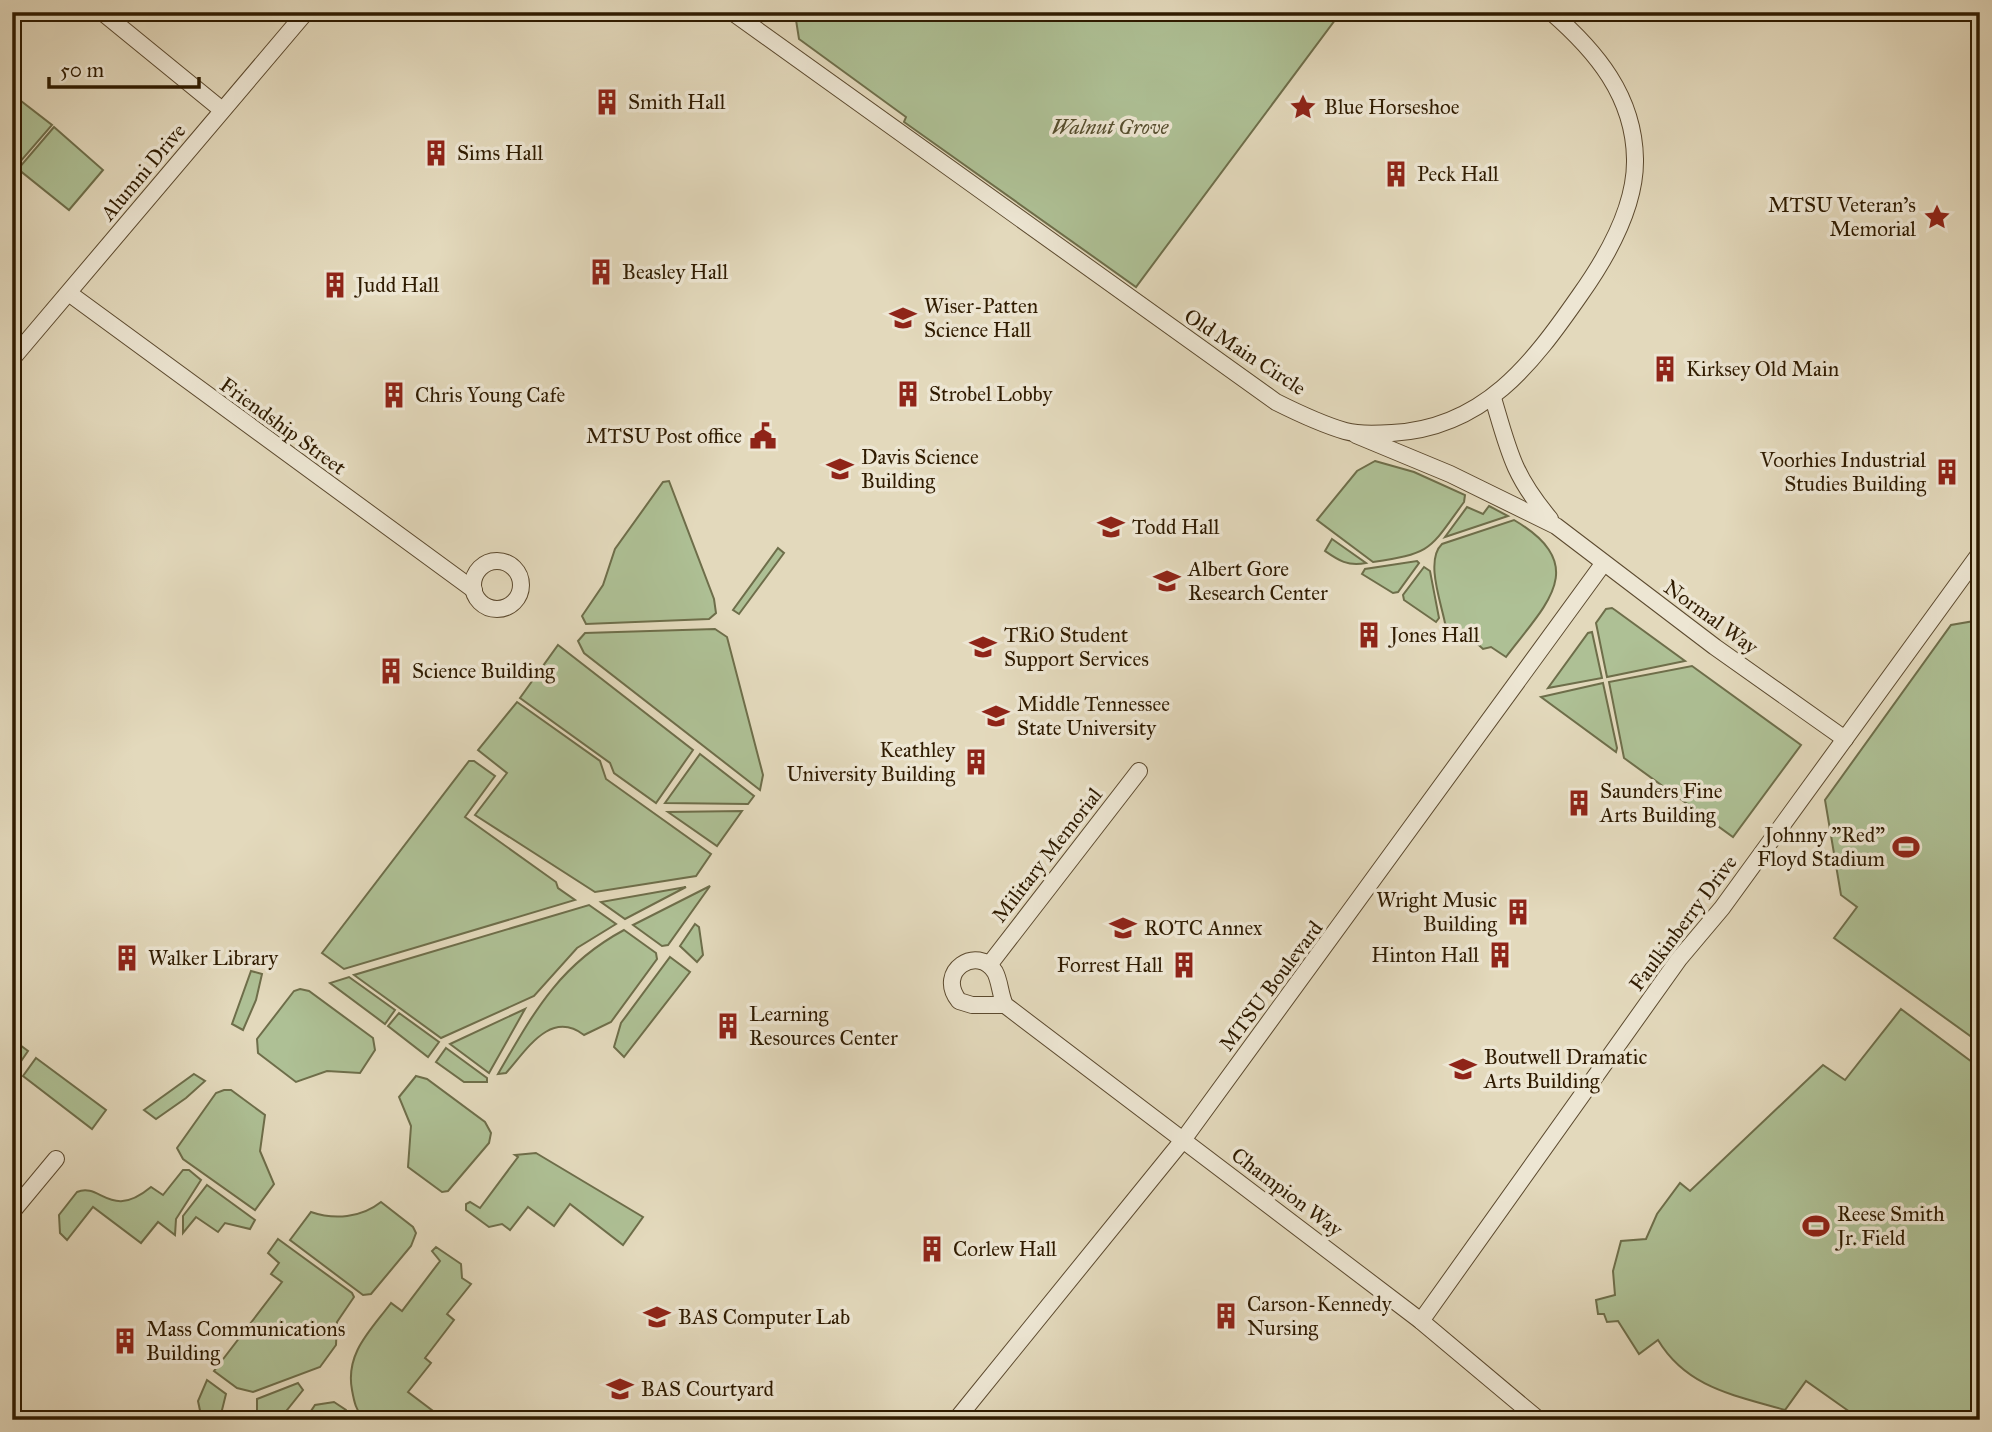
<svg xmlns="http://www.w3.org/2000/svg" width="1992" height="1432" viewBox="0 0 1992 1432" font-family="'IM FELL Great Primer',serif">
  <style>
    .green { fill: #aec095; stroke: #6e6e4a; stroke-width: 2 }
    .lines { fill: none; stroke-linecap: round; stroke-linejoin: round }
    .minor-casing { stroke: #5c4a2f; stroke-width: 18 }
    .minor { stroke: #ede6d3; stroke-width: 16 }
    .labels { text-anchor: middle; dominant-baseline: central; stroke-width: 7; stroke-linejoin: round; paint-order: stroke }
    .poi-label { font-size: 21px; fill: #2f1b00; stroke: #ede6d3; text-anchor: start }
    .park-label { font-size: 21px; font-style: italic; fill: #554d2d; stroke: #ede6d3 }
    .street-label { font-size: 21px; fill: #2f1b00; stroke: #ede6d3 }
  </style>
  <rect width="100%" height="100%" fill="#e3d9bc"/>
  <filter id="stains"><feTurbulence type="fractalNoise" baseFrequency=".00286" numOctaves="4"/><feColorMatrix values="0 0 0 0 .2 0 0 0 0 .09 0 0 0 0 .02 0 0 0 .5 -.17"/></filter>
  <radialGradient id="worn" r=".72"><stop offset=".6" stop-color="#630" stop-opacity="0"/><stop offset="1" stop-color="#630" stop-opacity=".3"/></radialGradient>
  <g class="green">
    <path d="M800,12H1341L1136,287L904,122L906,117L799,39L796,20Z"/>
    <path d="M12,94L52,125L20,162L12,156Z"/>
    <path d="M54,127L103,170L69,210L18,169Z"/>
    <path d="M1375,461L1414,472L1465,495L1464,502C1429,550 1433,553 1373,562L1317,520L1357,471Z"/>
    <path d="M669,481L714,599L716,613L709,619L586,624L582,616L603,585L615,549L663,482Z"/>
    <path d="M1489,506L1508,516L1445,537L1467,507L1483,514Z"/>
    <path d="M1514,520C1592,566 1545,605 1506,657L1491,647L1483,649L1470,637C1457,639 1452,634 1445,623C1441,602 1425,560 1442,544Z"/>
    <path d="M1332,539L1366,563C1348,567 1338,560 1325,551Z"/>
    <path d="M778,548L784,553L739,614L733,610Z"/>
    <path d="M1417,561L1419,563L1398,592L1393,593L1362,574L1365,569Z"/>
    <path d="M1424,567L1430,571L1439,618L1436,622L1404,600L1403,595Z"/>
    <path d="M1612,608L1615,610L1685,661L1607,677L1596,623L1606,609Z"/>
    <path d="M1980,620V1043L1834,938L1857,907L1841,895L1825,800L1951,625Z"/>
    <path d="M715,629L727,637L763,775L760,790L584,653L578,641L585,633Z"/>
    <path d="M1592,632L1602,678L1548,688L1588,633Z"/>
    <path d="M558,645L693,750L656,803L614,773L610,763L520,698Z"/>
    <path d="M1692,666L1801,745L1733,837L1624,758L1609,682Z"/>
    <path d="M1603,683L1617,748L1616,752L1541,697Z"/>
    <path d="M517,702L600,761L606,779L711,854L696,876L595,892L475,815L507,773L478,750Z"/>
    <path d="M700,754L754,796L748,804L665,803Z"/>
    <path d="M469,761H474L495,776L465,817L556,882L558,888L575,900L344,969L322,953Z"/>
    <path d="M742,811L717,846L668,812Z"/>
    <path d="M710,886L668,945L662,946L633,925Z"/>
    <path d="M686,887L625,919L601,902Z"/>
    <path d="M589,905L616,924L577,948L534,996L441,1038L354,975Z"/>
    <path d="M695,924L699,927L703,955L697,962L680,946Z"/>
    <path d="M624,930L656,953L657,959L611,1022L584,1035C550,1009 526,1051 506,1073L498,1074C534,1012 559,965 624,930Z"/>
    <path d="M670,957L690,972L624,1057L614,1047L621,1023Z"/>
    <path d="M251,971L262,974L256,1000L243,1030L232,1024Z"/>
    <path d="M349,977L395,1010L385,1024L330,983Z"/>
    <path d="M300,989L309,991L373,1038L375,1050L360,1073L327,1071L296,1082L258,1053L257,1039L294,991Z"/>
    <path d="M525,1009L489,1073L450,1044Z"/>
    <path d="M1901,1009L1980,1068V1420H1873L1861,1412L1857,1417L1806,1381L1785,1410C1734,1395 1687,1388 1658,1340L1639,1354L1618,1321L1607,1322L1604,1314H1598L1596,1300L1615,1295L1613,1271L1621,1241L1646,1239L1657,1214L1680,1183L1690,1191L1823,1065L1845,1080Z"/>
    <path d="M399,1013L439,1042L428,1057L388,1026Z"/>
    <path d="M12,1039L28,1051L15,1070L12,1067Z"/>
    <path d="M446,1048L487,1078V1082H464L436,1062Z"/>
    <path d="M36,1058L106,1110L92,1129L23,1076Z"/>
    <path d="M194,1074L205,1081L186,1098L156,1119L144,1110Z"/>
    <path d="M416,1076L427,1079L485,1122L491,1133L489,1143L448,1191L442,1192L408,1167L411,1126L399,1097Z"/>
    <path d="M224,1090H231L265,1115L260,1151L274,1184L255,1210L183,1159L177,1148L216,1093Z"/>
    <path d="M536,1153L643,1217L623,1245L570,1204L554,1226L528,1207L510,1230L502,1224L489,1227L466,1210V1204L470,1202L480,1208L518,1157L515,1155Z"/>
    <path d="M183,1170H189L201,1180L176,1219L175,1235L158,1222L141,1243L93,1207L67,1240L60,1233L59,1215L77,1192C101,1182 110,1221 151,1187L163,1195Z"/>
    <path d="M207,1185L255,1220L250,1229L225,1223L218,1232L196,1217L183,1233V1216Z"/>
    <path d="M381,1202L413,1227L416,1233L411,1246L371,1294L363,1295L290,1240L311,1212C334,1220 361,1218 381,1202Z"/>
    <path d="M278,1239L352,1293L354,1297L337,1322L336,1345L320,1367L253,1392L237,1388L214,1371L282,1282L271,1274L279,1263L268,1253Z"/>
    <path d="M436,1247L461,1264L462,1278L471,1284L447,1314L454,1320L425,1358L431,1363L408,1392L445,1420H364C356,1411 354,1401 352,1390C345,1353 371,1330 391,1303L402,1311L440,1261L432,1251Z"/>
    <path d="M207,1380L226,1394L222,1410L228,1420H202L198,1401Z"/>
    <path d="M298,1383L303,1390L279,1420H251L257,1411V1399Z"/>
    <path d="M334,1402L346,1410L351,1420H305L315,1405Z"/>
  </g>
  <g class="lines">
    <g class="minor-casing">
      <g id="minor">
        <path d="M102,12L222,110"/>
        <path d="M732,12L1276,402C1298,413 1321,424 1345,431C1359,435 1378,434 1392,433C1484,428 1532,364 1580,295C1607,257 1636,207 1635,159C1634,96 1596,51 1551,12"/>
        <path d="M70,294L474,590"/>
        <path d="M12,359L306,12"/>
        <path d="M1493,398C1509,452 1513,475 1550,519"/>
        <path d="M1356,435L1450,474L1556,526L1715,647L1845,739"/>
        <circle cx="497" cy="585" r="24"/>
        <path d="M989,965L1139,771"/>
        <path d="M1005,1005H972L959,1001C935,971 978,944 995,972C1000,981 1000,995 1005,1005L1421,1321L1539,1420"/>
        <path d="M12,1212L56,1159"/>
        <path d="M1421,1321L1679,959L1722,908L1980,553"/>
        <path d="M956,1420L1183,1140L1603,564"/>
      </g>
    </g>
    <use href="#minor" class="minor"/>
  </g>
  <defs>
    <g id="building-bare" transform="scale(2.1)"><path d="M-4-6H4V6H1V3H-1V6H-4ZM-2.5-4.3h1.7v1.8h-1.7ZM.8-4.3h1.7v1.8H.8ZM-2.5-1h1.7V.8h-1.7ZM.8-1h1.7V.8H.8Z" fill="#8f2418" stroke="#ede6d3" stroke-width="2.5" paint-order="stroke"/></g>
    <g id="sight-bare" transform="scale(2.1)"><path d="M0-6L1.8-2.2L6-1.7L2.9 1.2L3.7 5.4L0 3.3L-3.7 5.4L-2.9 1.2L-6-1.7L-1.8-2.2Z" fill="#8f2418" stroke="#ede6d3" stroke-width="2.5" paint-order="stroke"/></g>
    <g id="university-bare" transform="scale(2.1)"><path d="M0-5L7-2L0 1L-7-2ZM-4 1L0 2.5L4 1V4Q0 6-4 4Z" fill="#8f2418" stroke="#ede6d3" stroke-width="2.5" paint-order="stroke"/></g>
    <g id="civic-bare" transform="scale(2.1)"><path d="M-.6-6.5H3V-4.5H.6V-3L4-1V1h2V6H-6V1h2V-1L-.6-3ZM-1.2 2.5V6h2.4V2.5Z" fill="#8f2418" stroke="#ede6d3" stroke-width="2.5" paint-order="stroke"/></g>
    <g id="stadium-bare" transform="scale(2.1)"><path d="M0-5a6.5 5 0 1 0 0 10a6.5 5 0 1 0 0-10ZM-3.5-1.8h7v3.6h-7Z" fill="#8f2418" stroke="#ede6d3" stroke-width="2.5" paint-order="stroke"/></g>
  </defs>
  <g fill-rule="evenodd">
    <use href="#building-bare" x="607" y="102"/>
    <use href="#sight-bare" x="1303" y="107"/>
    <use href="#building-bare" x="436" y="153"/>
    <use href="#building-bare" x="1396" y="174"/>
    <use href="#sight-bare" x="1937" y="217"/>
    <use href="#building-bare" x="601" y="272"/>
    <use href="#building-bare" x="335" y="285"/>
    <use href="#university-bare" x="903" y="318"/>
    <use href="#building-bare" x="1665" y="369"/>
    <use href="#building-bare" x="908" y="394"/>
    <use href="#building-bare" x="394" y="395"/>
    <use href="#civic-bare" x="763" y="436"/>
    <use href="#university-bare" x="840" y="469"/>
    <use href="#building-bare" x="1947" y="472"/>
    <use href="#university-bare" x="1111" y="527"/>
    <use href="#university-bare" x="1167" y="581"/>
    <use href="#building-bare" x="1369" y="635"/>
    <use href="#university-bare" x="983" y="647"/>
    <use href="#building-bare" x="391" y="671"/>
    <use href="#university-bare" x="996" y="716"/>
    <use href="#building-bare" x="976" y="762"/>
    <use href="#building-bare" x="1579" y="803"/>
    <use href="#stadium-bare" x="1906" y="847"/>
    <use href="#building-bare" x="1518" y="912"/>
    <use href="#university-bare" x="1123" y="928"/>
    <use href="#building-bare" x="1500" y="955"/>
    <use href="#building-bare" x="127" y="958"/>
    <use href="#building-bare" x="1184" y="965"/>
    <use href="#building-bare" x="728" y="1026"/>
    <use href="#university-bare" x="1463" y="1069"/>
    <use href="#stadium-bare" x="1816" y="1226"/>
    <use href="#building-bare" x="932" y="1249"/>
    <use href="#building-bare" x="1226" y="1316"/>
    <use href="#university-bare" x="657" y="1317"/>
    <use href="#building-bare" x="125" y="1341"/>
    <use href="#university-bare" x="620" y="1389"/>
  </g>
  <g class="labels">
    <g class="poi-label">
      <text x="628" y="102">Smith Hall</text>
      <text x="1324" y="107">Blue Horseshoe</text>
      <text x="457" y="153">Sims Hall</text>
      <text x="1417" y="174">Peck Hall</text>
      <text x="1916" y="205" text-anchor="end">MTSU Veteran's<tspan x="1916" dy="24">Memorial</tspan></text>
      <text x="622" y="272">Beasley Hall</text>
      <text x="356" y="285">Judd Hall</text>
      <text x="924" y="306">Wiser-Patten<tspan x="924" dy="24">Science Hall</tspan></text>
      <text x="1686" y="369">Kirksey Old Main</text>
      <text x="929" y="394">Strobel Lobby</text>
      <text x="415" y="395">Chris Young Cafe</text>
      <text x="742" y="436" text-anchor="end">MTSU Post office</text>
      <text x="861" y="457">Davis Science<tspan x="861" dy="24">Building</tspan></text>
      <text x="1926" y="460" text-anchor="end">Voorhies Industrial<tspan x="1926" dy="24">Studies Building</tspan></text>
      <text x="1132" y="527">Todd Hall</text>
      <text x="1188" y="569">Albert Gore<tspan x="1188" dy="24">Research Center</tspan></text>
      <text x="1004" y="635">TRiO Student<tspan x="1004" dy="24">Support Services</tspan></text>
      <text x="1390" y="635">Jones Hall</text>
      <text x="412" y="671">Science Building</text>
      <text x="1017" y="704">Middle Tennessee<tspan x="1017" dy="24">State University</tspan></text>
      <text x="955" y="750" text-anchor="end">Keathley<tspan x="955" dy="24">University Building</tspan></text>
      <text x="1600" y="791">Saunders Fine<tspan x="1600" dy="24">Arts Building</tspan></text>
      <text x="1885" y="835" text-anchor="end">Johnny "Red"<tspan x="1885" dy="24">Floyd Stadium</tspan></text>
      <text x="1497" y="900" text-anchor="end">Wright Music<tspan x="1497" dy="24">Building</tspan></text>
      <text x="1144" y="928">ROTC Annex</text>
      <text x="1479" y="955" text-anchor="end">Hinton Hall</text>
      <text x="148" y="958">Walker Library</text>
      <text x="1163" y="965" text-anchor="end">Forrest Hall</text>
      <text x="749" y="1014">Learning<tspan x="749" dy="24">Resources Center</tspan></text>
      <text x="1484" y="1057">Boutwell Dramatic<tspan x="1484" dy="24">Arts Building</tspan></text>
      <text x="1837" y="1214">Reese Smith<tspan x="1837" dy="24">Jr. Field</tspan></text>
      <text x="953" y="1249">Corlew Hall</text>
      <text x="1247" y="1304">Carson-Kennedy<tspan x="1247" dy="24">Nursing</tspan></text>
      <text x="678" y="1317">BAS Computer Lab</text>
      <text x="146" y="1329">Mass Communications<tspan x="146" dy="24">Building</tspan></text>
      <text x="641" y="1389">BAS Courtyard</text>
    </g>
    <g class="park-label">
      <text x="1110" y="127">Walnut Grove</text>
    </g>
    <g class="street-label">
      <text transform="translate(143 172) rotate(-50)">Alumni Drive</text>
      <text transform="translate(1245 352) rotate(33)">Old Main Circle</text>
      <text transform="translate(283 426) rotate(36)">Friendship Street</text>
      <text transform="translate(1711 617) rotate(36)">Normal Way</text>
      <text transform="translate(1047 855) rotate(-52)">Military Memorial</text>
      <text transform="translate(1683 923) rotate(-53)">Faulkinberry Drive</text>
      <text transform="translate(1271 986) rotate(-53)">MTSU Boulevard</text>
      <text transform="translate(1287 1192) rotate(37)">Champion Way</text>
    </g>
  </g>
  <rect width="1992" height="1432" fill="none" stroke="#e3d9bc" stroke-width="42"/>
  <rect x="14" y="14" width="1964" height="1404" fill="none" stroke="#2f1b00" stroke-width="3.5"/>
  <rect x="21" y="21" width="1950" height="1390" fill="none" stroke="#2f1b00" stroke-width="2"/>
  <path d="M49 77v10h150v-10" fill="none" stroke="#2f1b00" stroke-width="3.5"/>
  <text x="60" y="77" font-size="21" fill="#2f1b00" stroke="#ede6d3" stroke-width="5" paint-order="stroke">50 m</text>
  <rect width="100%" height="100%" filter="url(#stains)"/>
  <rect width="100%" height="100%" fill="url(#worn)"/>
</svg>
